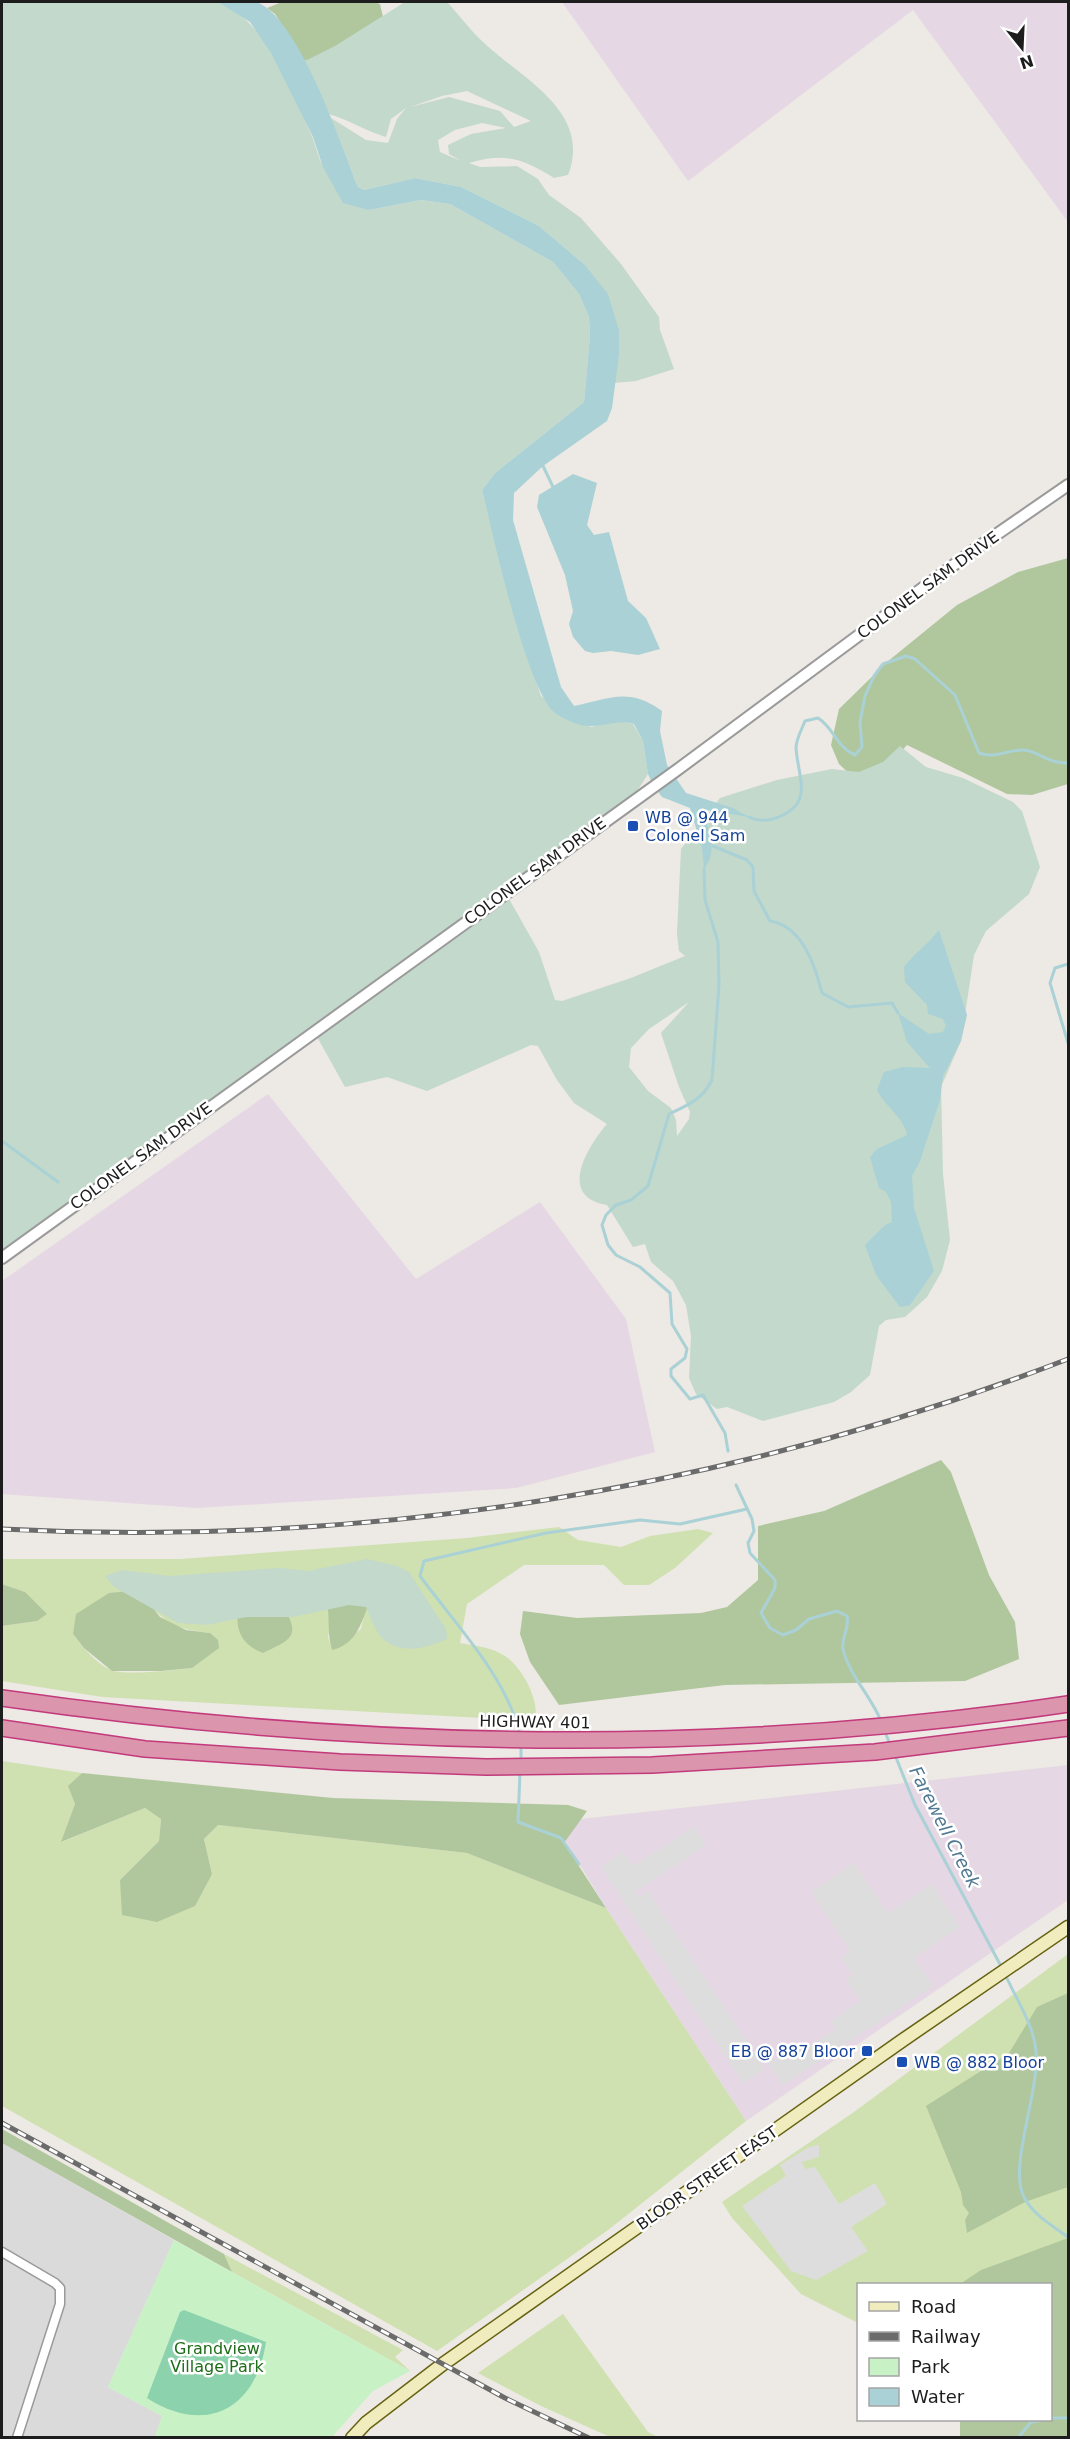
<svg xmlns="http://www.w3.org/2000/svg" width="1070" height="2439" viewBox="0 0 1070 2439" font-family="'DejaVu Sans',sans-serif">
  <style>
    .residential { fill: #dbdada }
    .industrial { fill: #e5d7e4 }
    .grass { fill: #cfe1b0; fill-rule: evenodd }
    .forest { fill: #b0c79e }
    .wetland { fill: #c3d9cc; fill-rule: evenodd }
    .park { fill: #c8f2c6 }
    .pitch { fill: #8bd2ad }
    .parking { fill: #ddd }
    .water { fill: #aad1d5 }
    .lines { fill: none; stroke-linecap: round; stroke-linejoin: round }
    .stream { stroke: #aad1d5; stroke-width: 3 }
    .minor-casing { stroke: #9a9a9a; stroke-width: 11 }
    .tertiary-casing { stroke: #9a9a9a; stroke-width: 14 }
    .secondary-casing { stroke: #666312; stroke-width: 15 }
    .motorway-casing { stroke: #c23a7c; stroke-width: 18 }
    .minor { stroke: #fff; stroke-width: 8 }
    .tertiary { stroke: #fff; stroke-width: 10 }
    .secondary { stroke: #f1ecbe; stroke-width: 12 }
    .motorway { stroke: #db95ac; stroke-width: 15 }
    .rail-casing { stroke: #6b6b6b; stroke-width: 5 }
    .rail { stroke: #fff; stroke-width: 3; stroke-dasharray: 9; stroke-linecap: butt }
    .transit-dot { fill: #1a4fb4; stroke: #fff; stroke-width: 2 }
    .labels { text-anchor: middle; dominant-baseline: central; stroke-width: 5; stroke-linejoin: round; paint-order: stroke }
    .street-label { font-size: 16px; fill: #1d1d1d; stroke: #fff }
    .transit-label { font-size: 16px; fill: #164399; stroke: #fff; text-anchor: start }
    .park-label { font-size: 16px; fill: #1e6d19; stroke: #fff }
    .water-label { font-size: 18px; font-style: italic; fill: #4f7992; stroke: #fff }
  </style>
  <rect width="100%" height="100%" fill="#ede9e4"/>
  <path class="residential" d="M2,2143L174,2240L108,2387L162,2416L155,2437H2Z"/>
  <g class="industrial">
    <path d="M562,2H1068V222L913,10L688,181Z"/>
    <path d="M268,1094L416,1279L540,1202L626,1319L655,1452L516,1488L197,1508L2,1494V1281Z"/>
    <path d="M1068,1765V1900L746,2121L606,1908L554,1822Z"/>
  </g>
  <g class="grass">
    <path d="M559,1527L578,1540L621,1547L650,1536L698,1529L713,1533L675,1568L649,1585H624L604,1565H524L467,1604L460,1643C476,1646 491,1647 505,1656C523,1668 540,1701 535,1721L102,1697L2,1681V1626L37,1621L25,1592L2,1584V1559H180L467,1538ZM146,1599C165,1625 178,1629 210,1633L192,1668C175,1670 125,1676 111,1670C95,1663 83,1647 73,1634ZM364,1615L361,1629L332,1650L328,1637L331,1623Z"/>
    <path d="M2,1761L82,1773L69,1786L75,1804L62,1842L145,1808L161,1819L159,1841L120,1880L212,1874L204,1839L218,1825L467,1853L606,1908L746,2121L608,2230L437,2351L2,2106Z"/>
    <path d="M1068,1954V2367L1050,2284H858V2323L801,2294L732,2218L722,2202L854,2112Z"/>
    <path d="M224,2254L403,2350L395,2357L410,2371L232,2272Z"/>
    <path d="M563,2314L648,2432L658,2437H610L541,2406L478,2373Z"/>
  </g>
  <g class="forest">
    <path d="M282,2H374L380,4L383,17L370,40L305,61L275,14L267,8Z"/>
    <path d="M1068,558V784L1032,795L1007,794L907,745L878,777L858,782L839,764L831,745L839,709L887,662L957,605L1018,572Z"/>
    <path d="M941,1460L951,1472L989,1575L1015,1622L1019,1659L965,1681L725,1685L559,1705L530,1662L520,1634L523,1611L577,1618L701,1613L727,1607L758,1580V1526L824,1511Z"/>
    <path d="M2,1584L25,1592L47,1614L37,1621L2,1626Z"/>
    <path d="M130,1591L146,1599L160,1617L186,1630L210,1633L218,1640L219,1648L192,1668L161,1671H112L84,1648L73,1634L76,1614L109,1593Z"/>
    <path d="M371,1598C362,1620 358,1644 332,1650C327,1634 330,1619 327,1602Z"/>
    <path d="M285,1610C302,1638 287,1641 263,1653C244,1646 235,1632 238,1612Z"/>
    <path d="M82,1773L333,1798L568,1805L587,1811L564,1843L606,1908L467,1853L218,1825L204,1839L212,1874L195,1906L157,1922L122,1915L120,1880L159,1841L161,1819L145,1808L61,1842L75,1804L68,1786Z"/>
    <path d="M1068,1993V2187L1025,2202L967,2233L965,2220L969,2213L963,2205L961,2192L926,2106L1009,2053L1037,2007Z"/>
    <path d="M2,2129L224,2254L232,2272L2,2143Z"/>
    <path d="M1068,2238V2437H960V2420H1050V2284H960L981,2270Z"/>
  </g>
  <g class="wetland">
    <path d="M2,2H218C268,22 290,89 311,134C316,145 318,160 325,169C337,184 354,197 369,210L421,200L450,204L553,262L579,294L589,317L590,336L584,402L495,473L482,490L511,604L541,696L591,727L619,721L633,724L643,741L648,774L632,799L504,890L539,952L555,1000L562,1001L631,978L685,956L679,951L677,934L681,849L720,798L777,780L832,769L859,772L883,762L900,746L926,767L963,778L1013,802L1022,811L1040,867L1029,894L986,931L974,955L961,1041L941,1087L943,1174L950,1240L942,1271L927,1297L905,1317L886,1320L879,1326L870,1375L851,1392L834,1402L763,1421L727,1407L717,1409L696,1394L689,1378L691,1336L686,1305L673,1281L651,1262L645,1244L633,1247L607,1205C557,1197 587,1147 607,1124L574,1103L557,1080L538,1046L531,1045L427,1091L387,1077L345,1087L316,1035L2,1256ZM689,1002L661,1033L679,1087L690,1112L689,1119L677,1136L676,1120L671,1108L648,1091L629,1067L631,1048L649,1029Z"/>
    <path d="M405,2L448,3C460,16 470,30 482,41C520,78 593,111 568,175L554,178C523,159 505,152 469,163L480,167L517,166L538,179L549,195L581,218L621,264L659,317L660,330L674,369L636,381L613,383L619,355L584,264L539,226L461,187L415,178L364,190L358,187L331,118L366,140L388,143L397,119L406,108L391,119L386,137C366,131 349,120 329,114L305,61L335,46ZM467,91L531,121L514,127L500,111L449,97L410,107L442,96ZM482,123L506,128L471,134L448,145L449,154L461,161L440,152L438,140L455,130Z"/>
    <path d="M367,1559L397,1566L409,1572L446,1629L447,1639C426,1648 404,1655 384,1640C376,1634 370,1616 366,1607L349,1605L293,1617H246L207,1625L178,1623L114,1587L105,1576L123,1570L169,1576L280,1568L308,1571Z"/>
  </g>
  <path class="park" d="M174,2240L410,2371L373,2391L332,2437H155L162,2416L108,2387Z"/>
  <path class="pitch" d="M184,2310L266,2342C256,2409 206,2436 147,2398L180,2312Z"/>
  <g class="parking">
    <path d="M694,1827L706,1845L635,1892L639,1897L648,1891L765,2069L743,2083L601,1867L623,1852L633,1866Z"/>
    <path d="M854,1863L888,1913L932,1884L960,1927L914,1958L933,1986L783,2085L768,2063L800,2042L805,2049L836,2029L831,2021L860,2001L846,1980L853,1975L841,1958L850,1951L811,1892Z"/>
    <path d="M819,2145V2157L802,2162L805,2169L815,2167L839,2204L875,2183L887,2204L851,2227L868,2251L816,2280L791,2271L742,2206L786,2176L780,2165L809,2147Z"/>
  </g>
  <g class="water">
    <path d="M218,2C229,2 249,0 259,3C301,24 340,142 358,187L364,190L415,178L461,187L539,226L584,264L608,294L619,331V355L612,408L607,421L543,466L514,493L513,520L561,687L574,706C610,698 630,687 662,711L660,731L667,765L686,793L733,808L749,817L706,810L704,814C709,834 718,851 704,869L702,848L690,808L662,797L653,785L648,774L643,741L634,724C618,720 609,725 593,726C582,727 568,721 558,715C528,700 492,529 482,490L495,473L584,402L590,336L589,317L579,294L553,262L450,204L421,200L369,210L343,203L323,167L313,137L271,53L250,22Z"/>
    <path d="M573,474L597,483L587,525L594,535L609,532L628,601L646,618L660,649L638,655L611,651L593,653L585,651L573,637L569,624L573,611L565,575L537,507L539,495Z"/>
    <path d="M939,930L967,1015L961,1041L943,1076L940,1100L920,1161L912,1176L914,1208L934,1271L910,1305L900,1307L876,1275L865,1245L885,1225L892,1222L891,1202L886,1192L879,1188L870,1157L877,1149L907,1135C904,1117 885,1107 877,1090L884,1072L903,1067L930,1068L907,1042L898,1013L929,1034L943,1032L946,1026L943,1019L928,1014L927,1005L905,982L904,967C915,953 927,945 939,930Z"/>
  </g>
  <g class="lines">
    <g class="stream">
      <path d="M543,466L554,489"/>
      <path d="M749,817C757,821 767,821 776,818C815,804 798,778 796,748C796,739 802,729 805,721L818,718C834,728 837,748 855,755L862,747L860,722L865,696L874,676L883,664L906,656L915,659L955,695L979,753C995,759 1006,750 1022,750C1036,749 1047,764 1068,763"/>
      <path d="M713,846L747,860L753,867L754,891L770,921C802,926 815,965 822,993L848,1007L892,1003L898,1013"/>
      <path d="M704,869L705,900L718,942L719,985L712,1080C702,1100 688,1105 669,1114L648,1186L631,1200L616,1205L606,1215L602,1225L608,1245L616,1255L640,1267L670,1293L672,1324L687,1349L685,1358L671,1369V1376L690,1399L703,1395L725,1433L728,1451"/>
      <path d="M1068,964L1055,968L1050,983L1068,1043"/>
      <path d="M2,1141L58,1182"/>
      <path d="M736,1485L752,1519L754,1531L748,1543L750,1553L775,1580V1588L761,1613L770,1628L783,1635L796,1630L809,1619L837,1611L847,1616C850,1628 841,1638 843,1649C849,1675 871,1696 881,1721"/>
      <path d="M884,1730L891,1746"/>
      <path d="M520,1735C507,1677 455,1624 420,1576L424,1561L546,1533L640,1520L680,1524L747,1509"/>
      <path d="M895,1755L915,1805L1002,1968"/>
      <path d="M521,1762V1745"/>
      <path d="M520,1772L518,1822L561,1838L579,1864"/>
      <path d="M1005,1974C1015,1997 1034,2025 1036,2051C1040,2091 1008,2167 1024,2197C1033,2215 1053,2226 1068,2237"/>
      <path d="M1050,2418H1068"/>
      <path d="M1018,2438L1031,2422L1044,2420"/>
    </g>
    <g class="minor-casing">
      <path id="minor" d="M2,2252L55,2283L60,2288V2304L17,2438"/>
    </g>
    <g class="tertiary-casing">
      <path id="tertiary" d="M2,1258L677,770L974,550L1068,485"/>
    </g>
    <g class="secondary-casing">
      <path id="secondary" d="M352,2438L366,2423L443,2364L903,2040L1068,1927"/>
    </g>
    <g class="motorway-casing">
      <g id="motorway">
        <path d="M2,1698C357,1749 712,1757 1068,1704"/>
        <path d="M2,1728L145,1749L340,1762L486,1767L652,1765L875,1752L1068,1728"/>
      </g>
    </g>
    <use href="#minor" class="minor"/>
    <use href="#tertiary" class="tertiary"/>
    <use href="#secondary" class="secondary"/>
    <use href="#motorway" class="motorway"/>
    <g class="rail-casing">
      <g id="rail">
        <path d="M2,1529C364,1548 730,1490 1068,1359"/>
        <path d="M2,2123L505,2398L589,2438"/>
      </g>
    </g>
    <use href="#rail" class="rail"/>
  </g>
  <g class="transit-dot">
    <rect x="627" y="820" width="12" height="12" rx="3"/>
    <rect x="861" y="2045" width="12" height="12" rx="3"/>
    <rect x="896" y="2056" width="12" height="12" rx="3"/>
  </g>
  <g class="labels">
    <g class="street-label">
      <text transform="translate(928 585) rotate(-36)">COLONEL SAM DRIVE</text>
      <text transform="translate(535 871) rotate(-36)">COLONEL SAM DRIVE</text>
      <text transform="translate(141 1156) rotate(-36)">COLONEL SAM DRIVE</text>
      <text transform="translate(535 1722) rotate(1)">HIGHWAY 401</text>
      <text transform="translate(707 2178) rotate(-35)">BLOOR STREET EAST</text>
    </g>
    <g class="transit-label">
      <text x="645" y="817">WB @ 944<tspan x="645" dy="18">Colonel Sam</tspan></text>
      <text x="855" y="2051" text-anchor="end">EB @ 887 Bloor</text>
      <text x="914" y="2062">WB @ 882 Bloor</text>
    </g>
    <g class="park-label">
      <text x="217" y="2348">Grandview<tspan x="217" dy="18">Village Park</tspan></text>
    </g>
    <g class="water-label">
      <text transform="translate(945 1827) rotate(63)">Farewell Creek</text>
    </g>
  </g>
  <rect width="1070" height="2439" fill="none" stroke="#1d1d1d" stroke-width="6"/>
  <rect x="857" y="2283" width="195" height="138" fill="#ffffff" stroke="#a5a5a5" stroke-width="1.5"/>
  <rect x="869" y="2302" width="30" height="9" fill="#f1ecbe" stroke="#a5a5a5" stroke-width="1.5"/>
  <text x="911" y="2313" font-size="18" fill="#1d1d1d">Road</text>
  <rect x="869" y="2332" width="30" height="9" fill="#6b6b6b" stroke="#a5a5a5" stroke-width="1.5"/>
  <text x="911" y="2343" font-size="18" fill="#1d1d1d">Railway</text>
  <rect x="869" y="2358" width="30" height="18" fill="#c8f2c6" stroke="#a5a5a5" stroke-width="1.5"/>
  <text x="911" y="2373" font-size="18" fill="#1d1d1d">Park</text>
  <rect x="869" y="2388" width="30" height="18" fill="#aad1d5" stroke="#a5a5a5" stroke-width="1.5"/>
  <text x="911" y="2403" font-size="18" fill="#1d1d1d">Water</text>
  <g transform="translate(1022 48) rotate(162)" stroke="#ffffff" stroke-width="4.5" paint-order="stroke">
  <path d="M0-4.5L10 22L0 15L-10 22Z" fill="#1d1d1d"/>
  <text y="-9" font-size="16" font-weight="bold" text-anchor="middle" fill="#1d1d1d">N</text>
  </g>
</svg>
